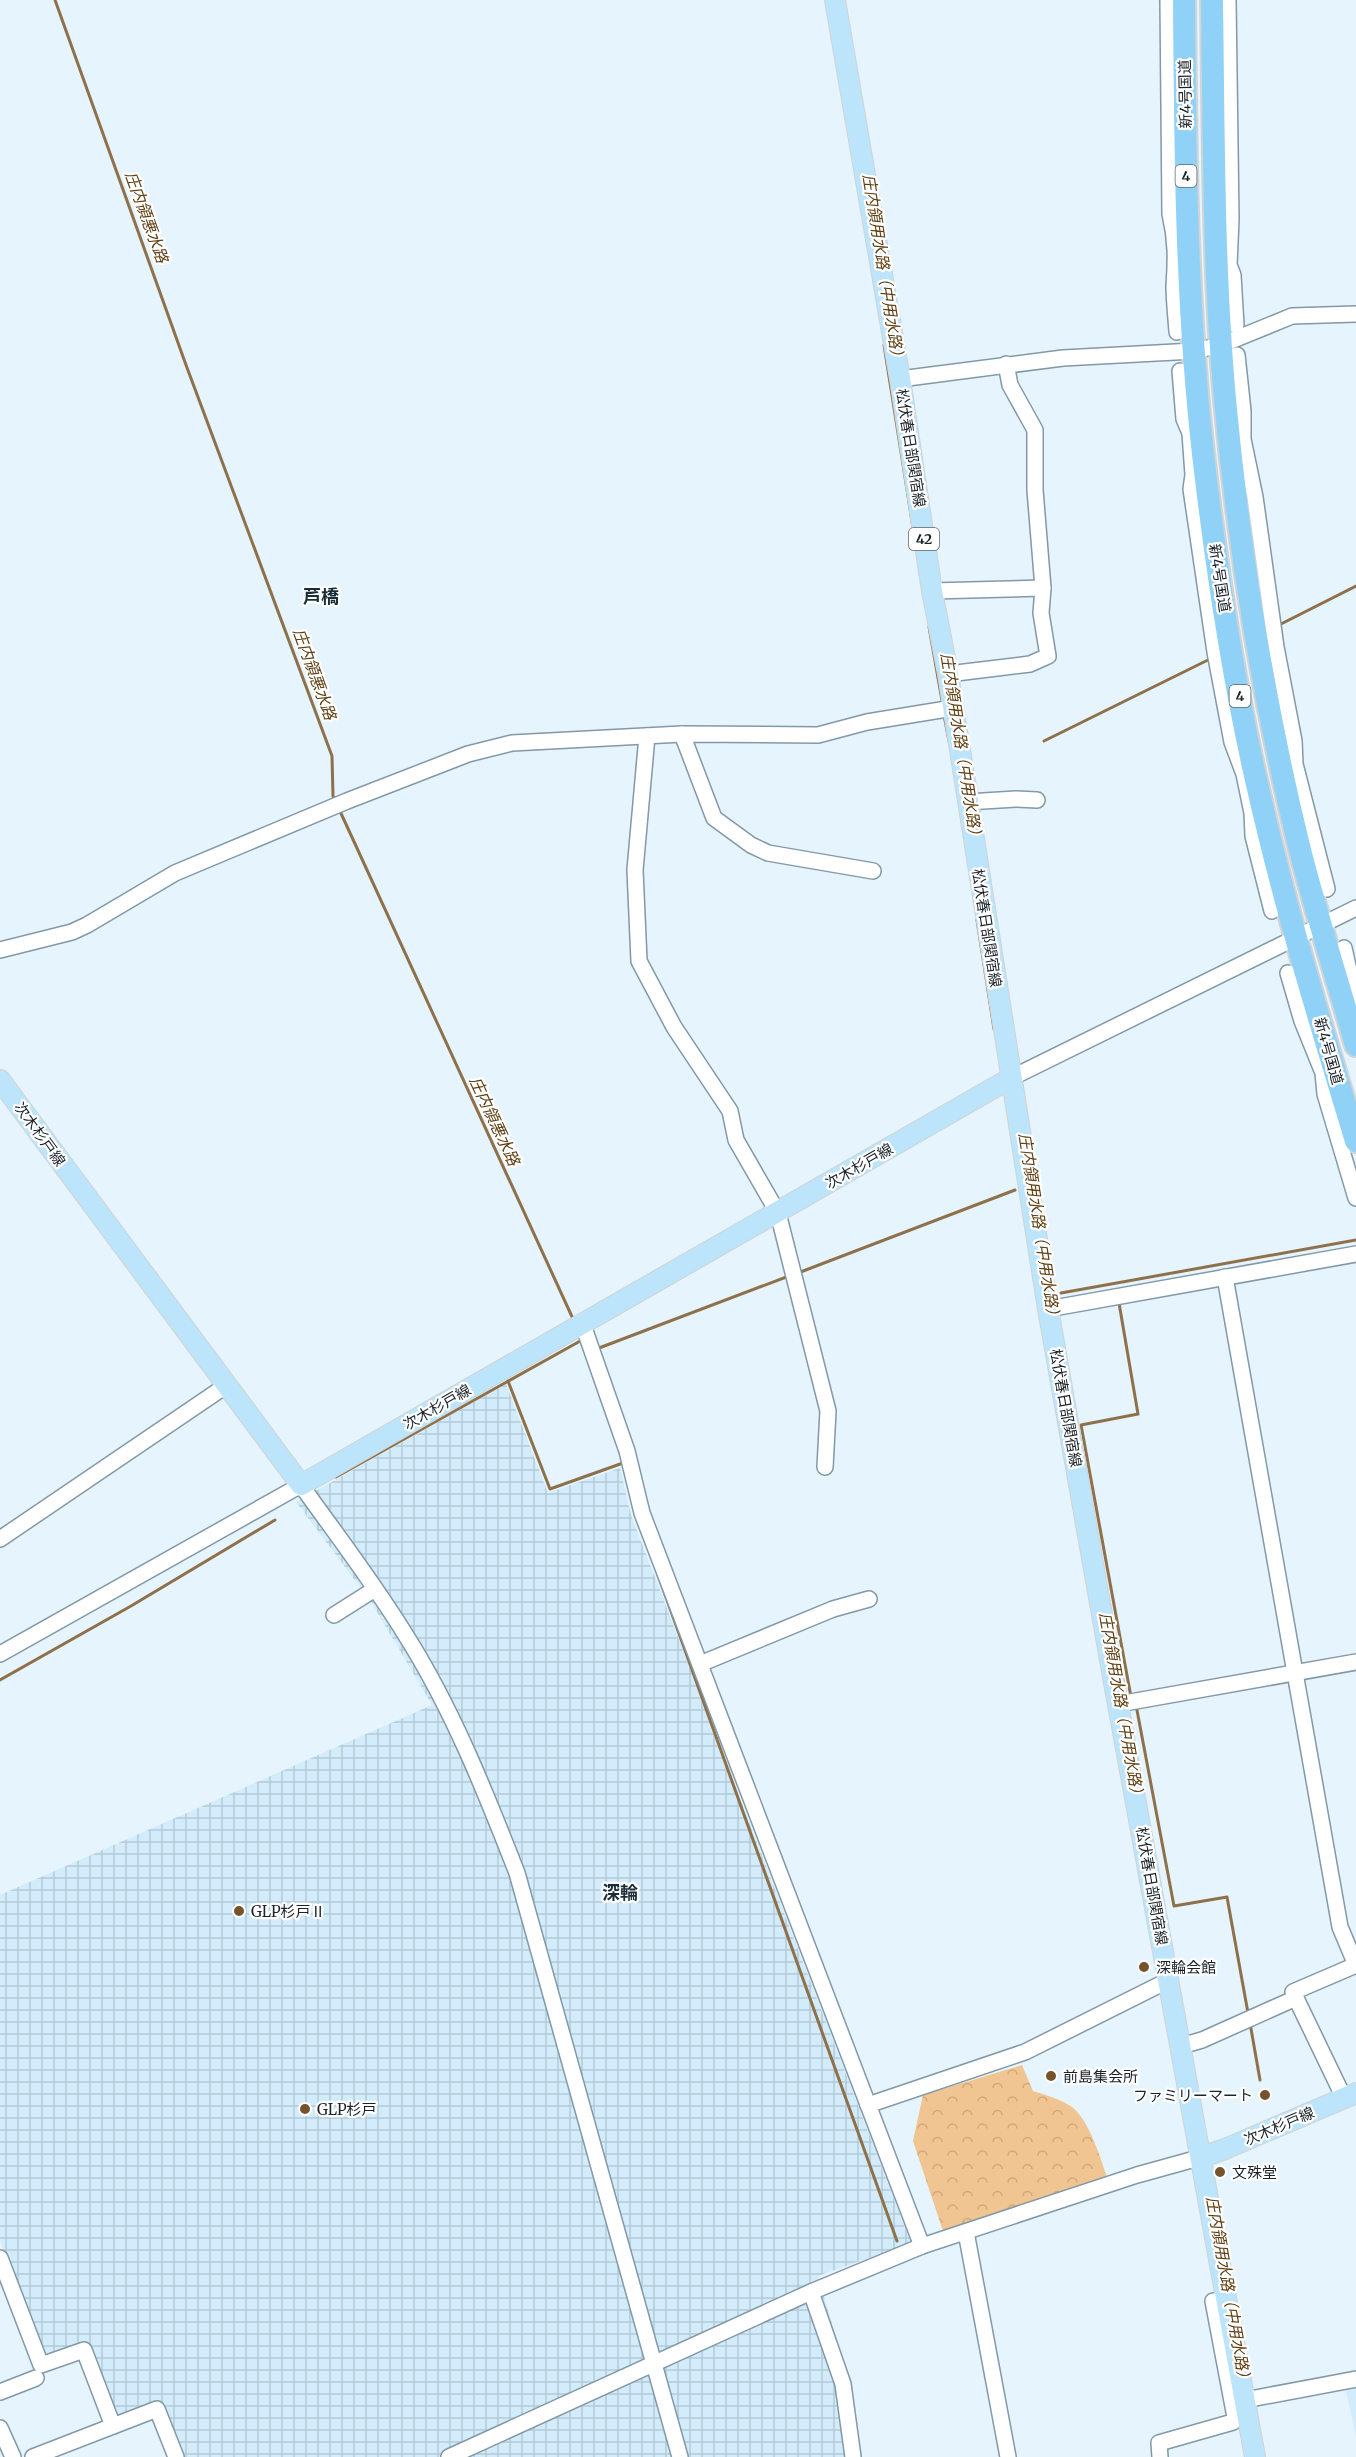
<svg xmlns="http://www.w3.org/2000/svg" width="1356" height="2457" viewBox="0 0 1356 2457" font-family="Merriweather,'Noto Sans JP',serif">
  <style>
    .built { fill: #d2ecfb }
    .industrial { fill: url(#industrial-grid) }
    .forest { fill: url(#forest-crowns) }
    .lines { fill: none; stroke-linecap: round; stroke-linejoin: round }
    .stream { stroke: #8e714b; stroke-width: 3 }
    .minor-casing { stroke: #8299a6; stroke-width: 18 }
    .major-casing { stroke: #d1d3d4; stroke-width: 22 }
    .highway-casing { stroke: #d1d3d4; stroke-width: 26 }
    .minor { stroke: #fff; stroke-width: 15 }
    .major { stroke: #bce4fa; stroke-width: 20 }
    .highway { stroke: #90d2f7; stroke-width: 22 }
    .poi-dot { fill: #75542b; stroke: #fff; stroke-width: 2 }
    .labels { text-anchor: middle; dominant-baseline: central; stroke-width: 4.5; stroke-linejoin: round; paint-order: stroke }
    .shield { fill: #fff; stroke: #5f6569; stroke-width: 1.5 }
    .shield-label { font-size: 14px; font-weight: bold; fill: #1a2329 }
    .street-label { font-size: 15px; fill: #1a2329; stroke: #fff }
    .poi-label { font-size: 15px; fill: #1a2329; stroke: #fff; text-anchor: start }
    .water-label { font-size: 16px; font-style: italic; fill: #604014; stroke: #fff }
    .quarter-label { font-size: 18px; font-weight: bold; fill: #1a2e39; stroke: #fff }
  </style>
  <defs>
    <pattern id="industrial-grid" width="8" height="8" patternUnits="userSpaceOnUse" patternTransform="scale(1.5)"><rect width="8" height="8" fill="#d2ecfb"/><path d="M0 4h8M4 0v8" fill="none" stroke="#b4cad7"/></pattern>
    <pattern id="forest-crowns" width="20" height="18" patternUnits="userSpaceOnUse" patternTransform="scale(1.5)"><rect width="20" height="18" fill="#f1c591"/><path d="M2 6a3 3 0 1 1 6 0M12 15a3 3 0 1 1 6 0" fill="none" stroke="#cea97d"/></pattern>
  </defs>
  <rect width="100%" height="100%" fill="#e5f4fd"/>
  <path class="built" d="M1356,2383V2436L1345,2386Z"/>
  <path class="industrial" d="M506,1384L548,1493L620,1468L631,1515L911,2243L818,2276L849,2381L858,2457H181L161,2408L118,2421L85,2343L43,2357L0,2241V1895L432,1705L370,1600L296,1502Z"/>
  <path class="forest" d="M1022,2065L1033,2091C1045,2095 1061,2099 1072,2107C1089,2120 1100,2157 1107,2177L943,2231L913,2141L923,2095Z"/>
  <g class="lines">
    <g class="stream">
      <path d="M55,0L186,365L332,756L333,796L335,800"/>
      <path d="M884,345L915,540"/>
      <path d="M1277,626L1356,586"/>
      <path d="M929,627L943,706"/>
      <path d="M944,715L949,741"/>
      <path d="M1044,741L1212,658"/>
      <path d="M339,809L574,1321"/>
      <path d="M977,920L994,1029"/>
      <path d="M798,1273L1015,1190"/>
      <path d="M1061,1293L1356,1240"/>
      <path d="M1121,1303H1119L1138,1414L1081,1425L1131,1697"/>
      <path d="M599,1348L789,1276"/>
      <path d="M508,1381L550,1489L623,1463"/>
      <path d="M336,1477L582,1340"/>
      <path d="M658,1575L897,2241"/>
      <path d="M0,1680L131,1606L275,1520"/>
      <path d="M1136,1705L1174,1906L1227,1897L1248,2013"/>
      <path d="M1250,2023L1260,2080"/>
    </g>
    <g class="minor-casing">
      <g id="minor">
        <path d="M1168,0L1170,214C1176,239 1176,260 1174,285C1174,300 1176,317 1177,332"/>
        <path d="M1228,0L1231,219L1229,265L1233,275L1236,325"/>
        <path d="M1237,355L1243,411V439L1255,497L1276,647L1294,741L1295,764L1327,889"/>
        <path d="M1180,371L1184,419L1190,433L1193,475L1191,489L1215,652L1232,742L1244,774L1252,813L1253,836L1272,911"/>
        <path d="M900,379L1063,358L1194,351L1221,345L1292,316L1356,314"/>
        <path d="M932,591L1043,588"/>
        <path d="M948,674L1030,664L1048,656L1041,613L1043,588L1035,490V430L1010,385L1006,364"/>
        <path d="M682,734L714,818L751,845L768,853L873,871"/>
        <path d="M647,736L635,870L639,961L674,1027L730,1111L736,1140L778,1213L828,1411L825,1467"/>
        <path d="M967,802L1016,799L1037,800"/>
        <path d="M1344,948L1356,1001"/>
        <path d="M0,950L72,932L87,925L175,873L347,801L468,754L512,743L682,734L818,735L867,722L953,708"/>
        <path d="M1288,973L1302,1021L1323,1073L1325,1094L1356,1198"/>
        <path d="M1011,1078L1356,908"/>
        <path d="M1225,1277L1340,1927L1356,1965"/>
        <path d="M1048,1309L1356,1254"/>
        <path d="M583,1325L627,1451L642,1513L922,2246"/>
        <path d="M0,1539L227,1385"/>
        <path d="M334,1615L375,1589"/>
        <path d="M0,1654L301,1485C336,1534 373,1582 405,1634C452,1708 485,1791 517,1873L680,2457"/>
        <path d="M700,1664L833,1609L869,1599"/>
        <path d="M1119,1704L1356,1662"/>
        <path d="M1181,2046L1202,2040L1296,1998"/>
        <path d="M1344,2098L1293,1992L1356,1965"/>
        <path d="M868,2105L1025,2052L1159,1985L1170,1984"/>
        <path d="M966,2232L1008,2457"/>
        <path d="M0,2258L41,2365L84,2350L113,2426L157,2409L176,2457"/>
        <path d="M811,2292L843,2384L853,2457"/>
        <path d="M0,2392L36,2378"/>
        <path d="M1245,2400L1356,2379"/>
        <path d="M0,2428L13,2457"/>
        <path d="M33,2457L113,2426"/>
        <path d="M449,2457L811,2292L922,2246L1137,2175L1202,2157"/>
        <path d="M1160,2457L1159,2443L1233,2422L1235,2417L1213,2301"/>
      </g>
    </g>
    <g class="major-casing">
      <g id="major">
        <path d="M835,0L900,379L932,591L948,674L1048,1309L1115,1688L1255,2457"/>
        <path d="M0,1080L301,1485L1011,1078"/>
        <path d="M1202,2157L1225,2149L1356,2093"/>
      </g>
    </g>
    <g class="highway-casing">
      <g id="highway">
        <path d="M1184,0C1185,151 1186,303 1203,454C1216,567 1233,682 1259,793C1286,911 1321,1026 1356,1141"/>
        <path d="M1212,0C1214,137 1213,274 1226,410C1240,556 1264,703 1299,846C1316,913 1337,979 1356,1045"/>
      </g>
    </g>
    <use href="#minor" class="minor"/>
    <use href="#major" class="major"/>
    <use href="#highway" class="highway"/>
  </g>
  <g class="poi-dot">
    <circle cx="239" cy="1911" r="6"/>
    <circle cx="1144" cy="1967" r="6"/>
    <circle cx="1051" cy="2076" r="6"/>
    <circle cx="1265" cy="2095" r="6"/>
    <circle cx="305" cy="2109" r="6"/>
    <circle cx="1220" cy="2172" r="6"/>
  </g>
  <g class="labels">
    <g class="shield">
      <rect x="1175.5" y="165" width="21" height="22" rx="4.5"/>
      <rect x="909" y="528" width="30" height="22" rx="4.5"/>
      <rect x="1229.5" y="685" width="21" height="22" rx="4.5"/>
    </g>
    <g class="shield-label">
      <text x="1186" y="176">4</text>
      <text x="924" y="539">42</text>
      <text x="1240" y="696">4</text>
    </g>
    <g class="street-label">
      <text transform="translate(1185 94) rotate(-91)">新4号国道</text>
      <text transform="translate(911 448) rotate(81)">松伏春日部関宿線</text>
      <text transform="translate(1220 578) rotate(81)">新4号国道</text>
      <text transform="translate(987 928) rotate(81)">松伏春日部関宿線</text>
      <text transform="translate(1329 1051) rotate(74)">新4号国道</text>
      <text transform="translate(40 1134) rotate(54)">次木杉戸線</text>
      <text transform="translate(859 1166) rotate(-30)">次木杉戸線</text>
      <text transform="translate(437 1407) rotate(-30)">次木杉戸線</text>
      <text transform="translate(1066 1408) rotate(80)">松伏春日部関宿線</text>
      <text transform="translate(1152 1886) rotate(80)">松伏春日部関宿線</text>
      <text transform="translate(1279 2126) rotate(-23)">次木杉戸線</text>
    </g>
    <g class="poi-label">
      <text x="251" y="1911">GLP杉戸Ⅱ</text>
      <text x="1156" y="1967">深輪会館</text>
      <text x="1063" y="2076">前島集会所</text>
      <text x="1253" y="2095" text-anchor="end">ファミリーマート</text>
      <text x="317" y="2109">GLP杉戸</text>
      <text x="1232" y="2172">文殊堂</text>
    </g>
    <g class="water-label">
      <text transform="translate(147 217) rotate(70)">庄内領悪水路</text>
      <text transform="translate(884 269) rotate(81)">庄内領用水路（中用水路）</text>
      <text transform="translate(315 674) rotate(70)">庄内領悪水路</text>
      <text transform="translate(962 748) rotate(81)">庄内領用水路（中用水路）</text>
      <text transform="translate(495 1121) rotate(65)">庄内領悪水路</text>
      <text transform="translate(1040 1228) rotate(81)">庄内領用水路（中用水路）</text>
      <text transform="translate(1122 1707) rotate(80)">庄内領用水路（中用水路）</text>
      <text transform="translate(1229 2291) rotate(80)">庄内領用水路（中用水路）</text>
    </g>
    <g class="quarter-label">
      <text x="321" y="596">芦橋</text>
      <text x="620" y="1892">深輪</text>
    </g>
  </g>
</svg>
